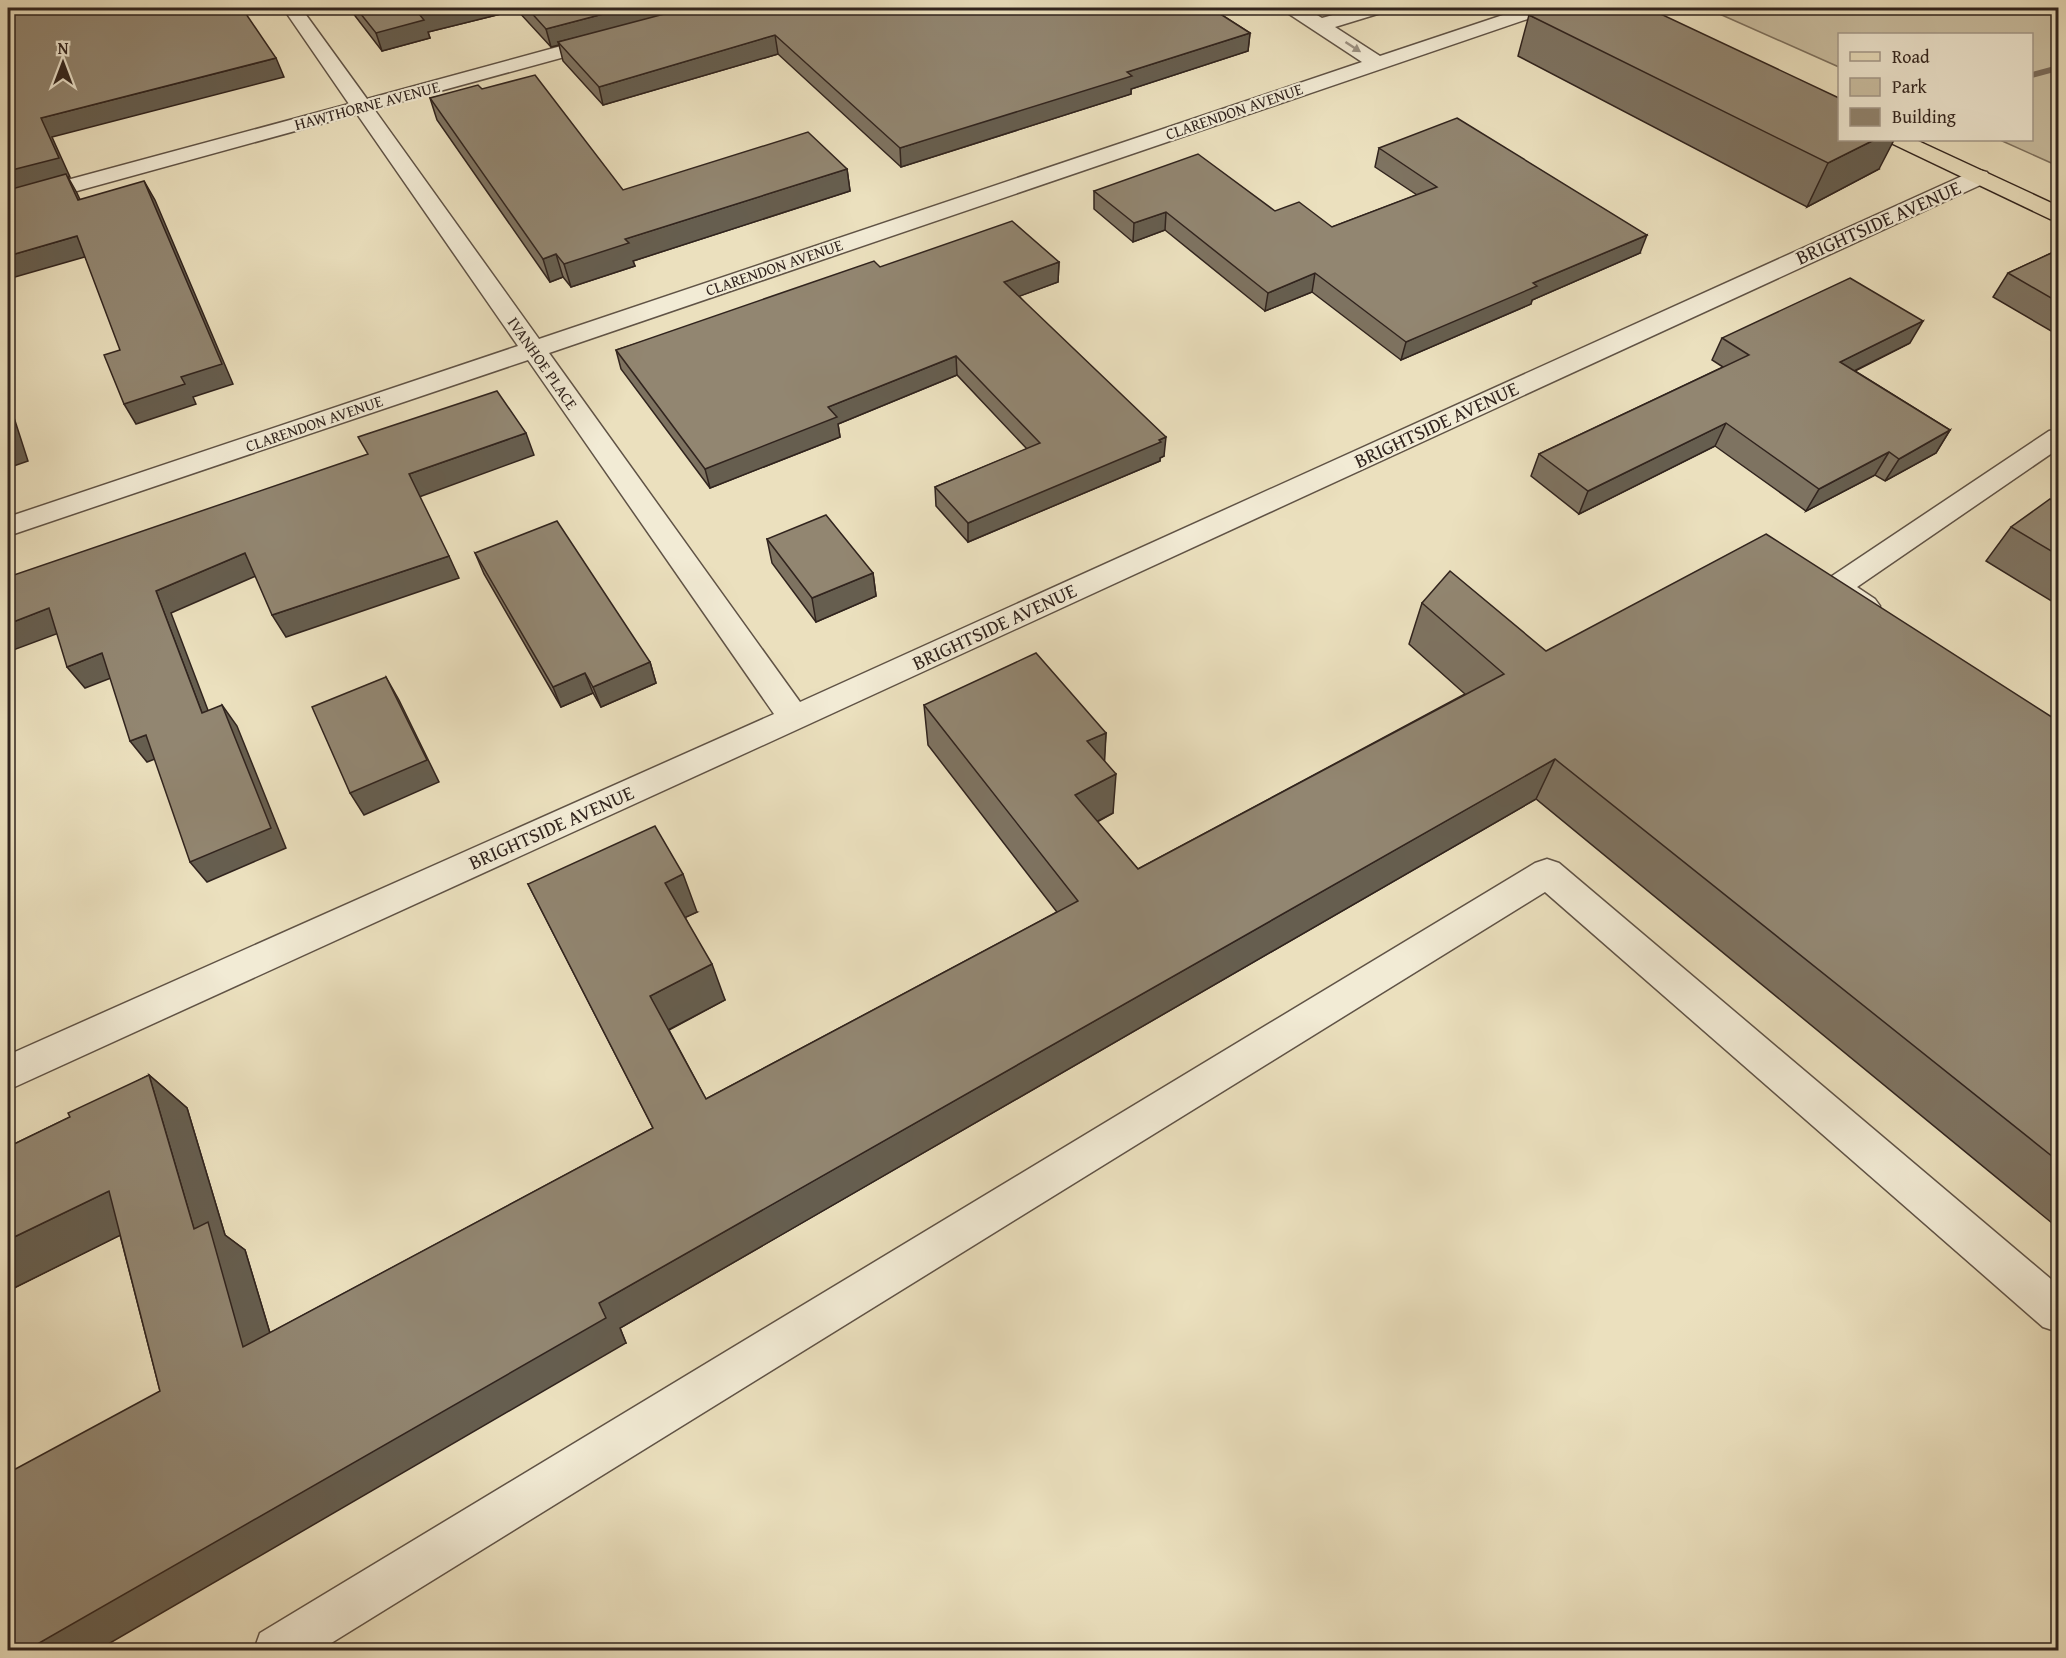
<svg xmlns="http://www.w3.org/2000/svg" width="2066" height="1658" viewBox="0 0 2066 1658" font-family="'Gentium Book Plus',serif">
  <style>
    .green { fill: #cbc0a3; stroke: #7e7260; stroke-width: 1.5 }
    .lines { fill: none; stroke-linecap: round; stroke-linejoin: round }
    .stream { fill: #7b6e5e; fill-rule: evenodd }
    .minor-casing { stroke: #605346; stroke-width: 3 }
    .major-casing { stroke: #31241e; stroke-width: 3 }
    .minor { fill: #f2ebd5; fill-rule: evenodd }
    .major { fill: #ebe0be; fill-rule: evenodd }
    .wall { fill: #7e7361; stroke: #31241e; stroke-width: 1.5 }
    .shaded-wall { fill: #665e4f; stroke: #31241e; stroke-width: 1.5 }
    .building { fill: #928671; stroke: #31241e; stroke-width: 1.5 }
    .oneway { fill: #9b9183 }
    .labels { text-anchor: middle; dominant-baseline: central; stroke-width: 4.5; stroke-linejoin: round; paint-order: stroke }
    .far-street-label { font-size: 16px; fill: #31241e; stroke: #f2ebd5 }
    .street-label { font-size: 20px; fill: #31241e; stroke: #f2ebd5 }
  </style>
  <rect width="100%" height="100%" fill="#ebe0be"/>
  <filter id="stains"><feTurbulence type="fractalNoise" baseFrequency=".00333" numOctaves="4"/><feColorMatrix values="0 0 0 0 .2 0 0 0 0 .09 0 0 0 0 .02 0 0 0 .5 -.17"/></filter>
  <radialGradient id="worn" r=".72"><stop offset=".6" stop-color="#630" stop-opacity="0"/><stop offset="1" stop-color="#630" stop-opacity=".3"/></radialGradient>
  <path class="green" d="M1706,8H2058V166L2000,140H2032V34H1840L1839,67Z"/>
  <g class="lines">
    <path class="stream" d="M2058,65V71L2032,78V72Z"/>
    <g class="minor-casing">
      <g id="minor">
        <path d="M283,8H301L367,99L598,36H612L615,40L612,44L374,109L539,339L1362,62L1286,12L1284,8H1305L1322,18L1358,8H1386L1384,12L1335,27L1380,56L1524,8H1550L1548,12L549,353L800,702L1971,172L1979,170L1987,172L1990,177L1987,182L805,726L8,1090V1055L774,714L528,360L8,536V517L518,346L357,114L8,210V196L349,104Z"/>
        <path d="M2058,429V449L1857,587L1875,599L1880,606L1875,613C1857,619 1831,603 1822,587L1826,580L2049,431Z"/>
        <path d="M1547,859L1559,863L2058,1285V1332L2043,1327L1545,892L320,1650H254L260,1633L1535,863Z"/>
      </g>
    </g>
    <g class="major-casing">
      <path id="major" d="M1889,140H1916L2058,206V221L2050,219L1893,144Z"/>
    </g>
    <use href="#minor" class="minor"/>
    <use href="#major" class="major"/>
  </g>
  <g class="wall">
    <path d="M349,8H1211L1250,33L1248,51L1131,89V94L901,167L778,54L603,105L563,61L559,45L551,47L517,10L428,32L430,38L382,51Z"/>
    <path d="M1529,15L1879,169L1807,207L1518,56Z"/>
    <path d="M482,89L623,190L847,169L850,191L633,261L635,266L571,287L563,277L550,282L437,120L430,98Z"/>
    <path d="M1379,148L1640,253L1532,300L1531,304L1401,360L1312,292L1265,311L1165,230L1133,242L1094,209V191L1275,211L1332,227L1417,195L1375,167Z"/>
    <path d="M2058,250V335L1993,297L2008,273Z"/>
    <path d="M1059,262L1058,282L1019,296L1164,456L1160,458V461L968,542L936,506L935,487L1027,449L957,375L838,424L840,437L710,488L621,369L616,350L880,267Z"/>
    <path d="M1722,338L1910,343L1855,371L1950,430L1936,453L1885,481L1875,475L1806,511L1715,446L1579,514L1531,476L1539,454L1723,367L1712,360Z"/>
    <path d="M2058,504V605L1986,561L2011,527Z"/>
    <path d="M767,539L873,573L876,596L816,622L772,563Z"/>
    <path d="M475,553L650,662L656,683L601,707L593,693L561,707L484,574Z"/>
    <path d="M1422,603L1546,651L2058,721V1228L1536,799L620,1328L626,1343L160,1391L120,1235L8,1291V1147L70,1117L149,1075L187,1108L225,1235L245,1250L270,1333L653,1128L528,884L697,912L685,917L725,1000L669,1030L706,1099L1057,912L928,745L924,705L1106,733L1104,761L1113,813L1097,822L1138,869L1465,694L1409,644Z"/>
  </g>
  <g class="shaded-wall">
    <path d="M447,8H517V10L428,32L430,38L382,51L376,33L419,14Z"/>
    <path d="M626,8H698L558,42L559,45L551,47L546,29Z"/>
    <path d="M1250,33L1248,51L1131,89V94L901,167L900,148L1127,72Z"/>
    <path d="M775,35L778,54L603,105L599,87Z"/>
    <path d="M276,58L284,77L52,137L70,177H68L77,193L89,219L8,194V171L41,118Z"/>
    <path d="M1874,140H1894L1879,169L1807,207L1828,163Z"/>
    <path d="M847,169L850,191L633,261L635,266L571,287L564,264L625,239Z"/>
    <path d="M144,181L155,200L233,384L193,397L196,404L136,424L124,404L181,377Z"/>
    <path d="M1166,212L1165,230L1133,242L1134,223Z"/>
    <path d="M1647,235L1640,253L1532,300L1531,304L1401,360L1406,342L1533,283Z"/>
    <path d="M77,236L88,256L8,279V256Z"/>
    <path d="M556,254L563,277L550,282L543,259Z"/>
    <path d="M1059,262L1058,282L1004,302V282Z"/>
    <path d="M1315,273L1312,292L1265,311L1268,293Z"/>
    <path d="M1923,321L1910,343L1828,384L1840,362Z"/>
    <path d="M956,356L957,375L838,424L840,437L710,488L705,469L828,407Z"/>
    <path d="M8,399L28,461L8,468Z"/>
    <path d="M1726,423L1715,446L1579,514L1588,491Z"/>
    <path d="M1950,430L1936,453L1885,481L1899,459Z"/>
    <path d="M526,433L534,455L419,497L409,474Z"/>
    <path d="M1166,437L1164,456L1160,458V461L968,542V523Z"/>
    <path d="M1889,452L1875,475L1806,511L1819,489Z"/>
    <path d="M245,553L258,575L171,613L217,734L202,713L156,591Z"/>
    <path d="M449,556L459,578L286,637L272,615Z"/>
    <path d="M873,573L876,596L816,622L812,598Z"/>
    <path d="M49,608L67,630L8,652V624Z"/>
    <path d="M102,653L119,675L85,688L67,667Z"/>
    <path d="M650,662L656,683L601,707L593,687Z"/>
    <path d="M585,673L593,693L561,707L553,687Z"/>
    <path d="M386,677L399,700L439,782L364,815L350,793Z"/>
    <path d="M222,705L237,726L286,848L207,882L190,862Z"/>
    <path d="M1106,733L1104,773L1087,741Z"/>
    <path d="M146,735L163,756L147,762L130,741Z"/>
    <path d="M1555,759L1536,799L620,1328L626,1343L98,1650H27L599,1303Z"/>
    <path d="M1116,774L1113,813L1073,834L1075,795Z"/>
    <path d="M683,874L697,912L680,920L665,883Z"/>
    <path d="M712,964L725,1000L666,1031L650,996Z"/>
    <path d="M149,1075L187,1108L225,1235L245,1250L281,1370L243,1347L194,1229Z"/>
    <path d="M109,1191L151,1220L8,1291V1240Z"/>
  </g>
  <g class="building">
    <path d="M8,8H242L276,58L41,118L59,158L8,171Z"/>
    <path d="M356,8H447L419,14L424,20L376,33Z"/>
    <path d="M527,8H626L546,29Z"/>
    <path d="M687,8H1211L1250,33L1127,72L1132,76L900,148L775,35L599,87L558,42Z"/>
    <path d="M1548,8H1648L1839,98V140H1874L1828,163L1529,15Z"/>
    <path d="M535,75L623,190L808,132L847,169L625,239L629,243L564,264L556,254L543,259L430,98L478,85L482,89Z"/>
    <path d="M1457,118L1647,235L1533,283L1537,286L1406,342L1315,273L1268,293L1166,212L1134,223L1094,191L1198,154L1275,211L1299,202L1332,227L1437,187L1379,148Z"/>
    <path d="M66,174L78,200L144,181L222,364L181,377L185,384L124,404L104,355L120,350L77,236L8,256V190Z"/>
    <path d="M1012,221L1059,262L1004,282L1166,437L1159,440L1161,442L968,523L935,487L1040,443L956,356L828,407L837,417L705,469L616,350L874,261L880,267Z"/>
    <path d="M2058,250V302L2008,273Z"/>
    <path d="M1850,278L1923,321L1840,362L1950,430L1899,459L1889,452L1819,489L1726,423L1588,491L1539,454L1749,355L1722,338Z"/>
    <path d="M497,391L526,433L409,474L449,556L272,615L245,553L156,591L202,713L222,705L271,828L190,862L146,735L130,741L102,653L67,667L49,608L8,624V577L368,454L358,437Z"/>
    <path d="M8,426L11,437L8,438Z"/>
    <path d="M2050,499L2058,504V555L2011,527Z"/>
    <path d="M826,515L873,573L812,598L767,539Z"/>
    <path d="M557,521L650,662L593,687L585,673L553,687L475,553Z"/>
    <path d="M1766,534L2058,721V1161L1555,759L599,1303L606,1318L27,1650H8V1473L160,1391L109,1191L8,1240V1147L70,1117L68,1113L149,1075L194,1229L208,1222L243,1347L653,1128L528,884L655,826L683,874L665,883L712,964L650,996L706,1099L1078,901L924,705L1036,653L1106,733L1087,741L1116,774L1075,795L1138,869L1504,674L1422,603L1450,571L1546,651Z"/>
    <path d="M386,677L427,760L350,793L312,707Z"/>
  </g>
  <defs><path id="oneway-solid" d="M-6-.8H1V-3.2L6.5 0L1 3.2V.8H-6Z" transform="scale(1.5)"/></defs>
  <use class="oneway" href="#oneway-solid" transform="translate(1353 47) rotate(33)"/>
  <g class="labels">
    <g class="far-street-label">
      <text transform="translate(367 105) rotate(-15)">HAWTHORNE AVENUE</text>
      <text transform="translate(1234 111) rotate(-19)">CLARENDON AVENUE</text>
      <text transform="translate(774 267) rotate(-19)">CLARENDON AVENUE</text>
      <text transform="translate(543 363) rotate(55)">IVANHOE PLACE</text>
      <text transform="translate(314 423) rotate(-19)">CLARENDON AVENUE</text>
    </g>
    <g class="street-label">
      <text transform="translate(1878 222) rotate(-24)">BRIGHTSIDE AVENUE</text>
      <text transform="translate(1436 424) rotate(-25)">BRIGHTSIDE AVENUE</text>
      <text transform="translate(994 626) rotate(-25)">BRIGHTSIDE AVENUE</text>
      <text transform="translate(551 827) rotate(-24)">BRIGHTSIDE AVENUE</text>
    </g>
  </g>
  <rect width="2066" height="1658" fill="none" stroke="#ebe0be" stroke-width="30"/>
  <rect x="9" y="9" width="2048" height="1640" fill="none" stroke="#31241e" stroke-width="3"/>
  <rect x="15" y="15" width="2036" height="1628" fill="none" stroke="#31241e" stroke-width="1.5"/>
  <rect x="1838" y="33" width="195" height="108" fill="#f2ebd5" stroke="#a59b8c" stroke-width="1.5"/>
  <rect x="1850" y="52" width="30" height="9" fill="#ebe0be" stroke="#a59b8c" stroke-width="1.5"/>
  <text x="1892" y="63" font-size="18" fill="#31241e">Road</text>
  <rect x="1850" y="78" width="30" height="18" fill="#cbc0a3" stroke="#a59b8c" stroke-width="1.5"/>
  <text x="1892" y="93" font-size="18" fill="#31241e">Park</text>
  <rect x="1850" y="108" width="30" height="18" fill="#928671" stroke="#a59b8c" stroke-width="1.5"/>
  <text x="1892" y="123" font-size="18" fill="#31241e">Building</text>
  <g transform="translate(63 63)" stroke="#f2ebd5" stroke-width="4.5" paint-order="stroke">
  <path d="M0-4.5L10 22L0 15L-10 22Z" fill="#31241e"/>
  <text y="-9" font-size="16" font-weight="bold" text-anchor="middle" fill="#31241e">N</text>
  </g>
  <rect width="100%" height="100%" filter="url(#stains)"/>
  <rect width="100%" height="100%" fill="url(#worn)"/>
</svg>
